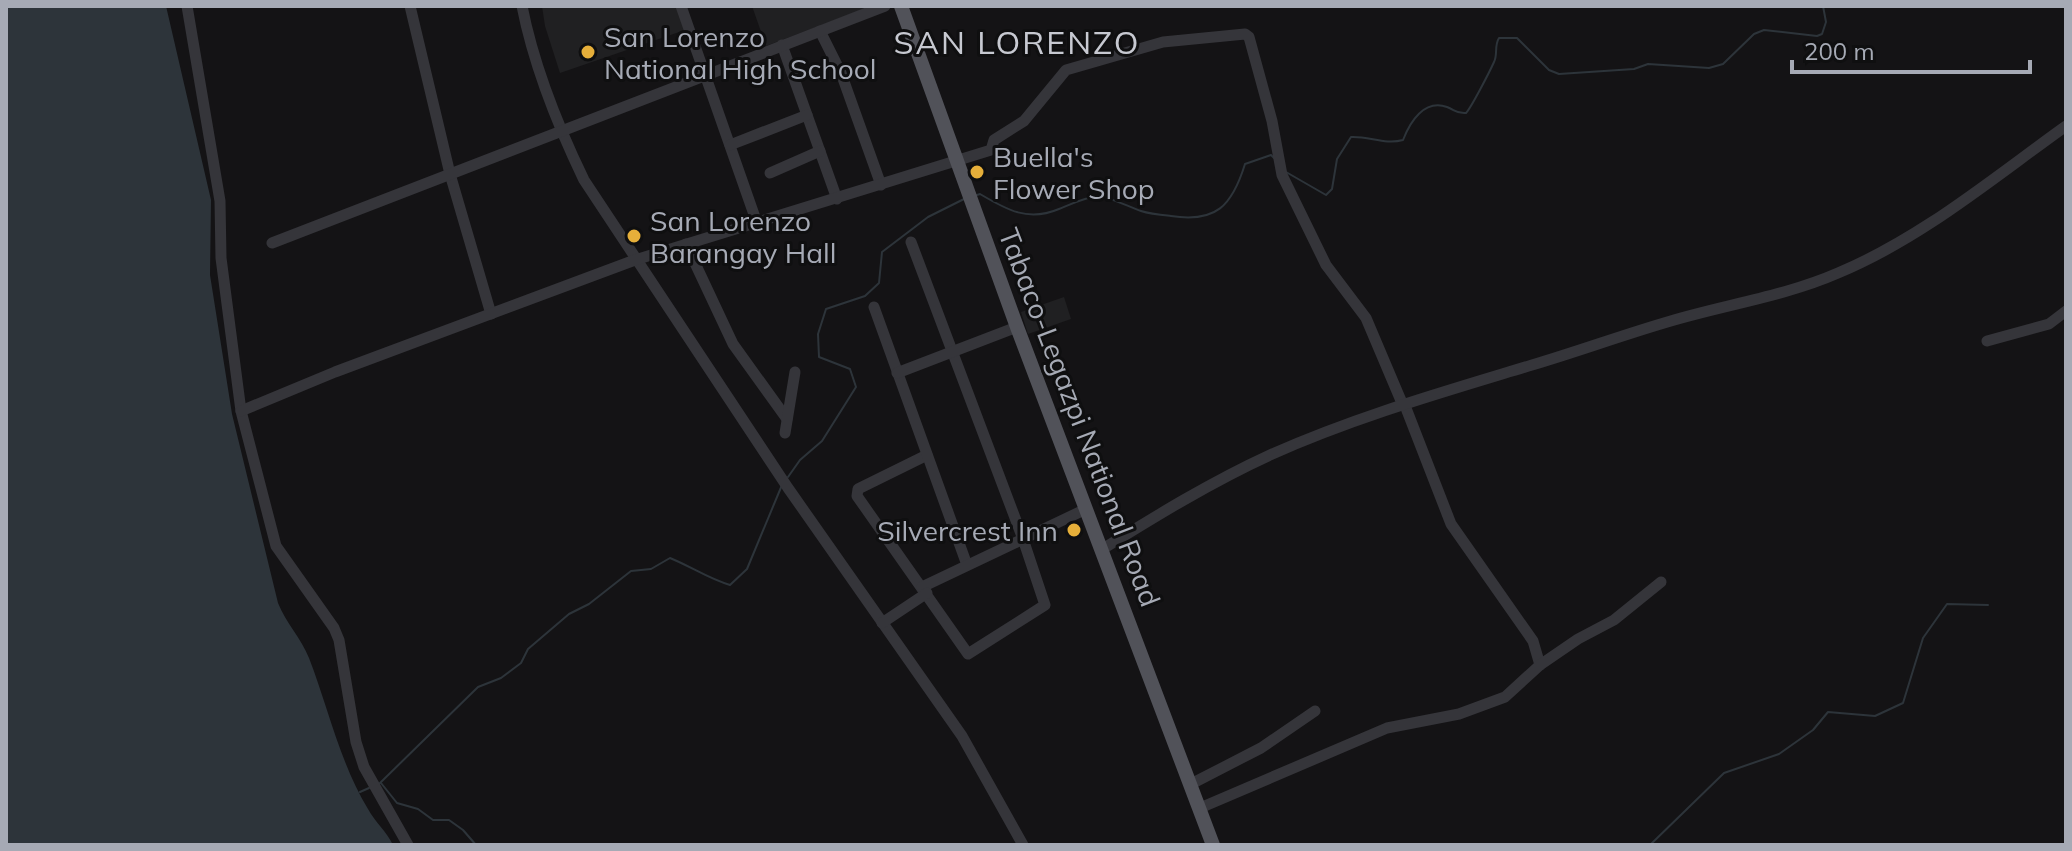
<svg xmlns="http://www.w3.org/2000/svg" width="2072" height="851" viewBox="0 0 2072 851" font-family="Mulish,sans-serif">
  <style>
    .built { fill: #202022 }
    .water { fill: #2d343a }
    .lines { fill: none; stroke-linecap: round; stroke-linejoin: round }
    .stream { stroke: #2d343a; stroke-width: 2 }
    .minor { stroke: #35353a; stroke-width: 11 }
    .major { stroke: #515259; stroke-width: 14 }
    .poi-dot { fill: #e6af3a; stroke: #0f0f10; stroke-width: 3 }
    .labels { text-anchor: middle; dominant-baseline: central; stroke-width: 6; stroke-linejoin: round; paint-order: stroke }
    .poi-label { font-size: 28px; fill: #a6aab5; stroke: #0f0f10; text-anchor: start }
    .street-label { font-size: 28px; fill: #a6aab5; stroke: #0f0f10 }
    .quarter-label { font-size: 32px; letter-spacing: 2px; fill: #c7c9d1; stroke: #0f0f10 }
  </style>
  <rect width="100%" height="100%" fill="#141315"/>
  <g class="built">
    <path d="M542,6H677L685,30L560,73L545,26Z"/>
    <path d="M752,6H872L766,46Z"/>
    <path d="M1064,297L1071,319L1028,334L1021,312Z"/>
  </g>
  <path class="water" d="M6,6H166L211,200L210,275L232,414L278,603C286,623 301,638 309,658C328,707 340,763 368,809C375,822 387,832 393,845H6Z"/>
  <g class="lines">
    <g class="stream">
      <path d="M1286,172L1326,195L1332,189L1337,159L1351,137C1369,136 1385,145 1403,140C1410,122 1424,99 1447,107C1455,110 1457,114 1466,113C1471,108 1490,71 1494,62C1498,54 1494,46 1499,38H1517L1549,70L1559,74L1634,69L1648,64L1709,68L1723,64L1754,34L1764,30L1817,36L1822,34L1826,22L1823,6"/>
      <path d="M974,196L980,194C1007,210 1028,222 1059,209C1069,205 1083,198 1094,197C1110,196 1126,206 1141,211C1150,214 1161,215 1171,216C1216,223 1232,206 1245,164L1271,155L1274,158"/>
      <path d="M788,477L800,460L822,441L856,387L850,369L819,357L818,334L826,309L865,296L879,283L882,252L928,217L964,199"/>
      <path d="M381,783L397,803L418,809L433,820H449L463,830L476,845"/>
      <path d="M379,784L478,687L501,678L521,663L528,649L569,614L589,604L631,571L651,569L670,558C690,566 709,579 730,585L747,569L782,485"/>
      <path d="M360,792L369,788"/>
      <path d="M1650,845L1724,773L1779,754L1813,730L1828,712L1875,716L1903,703L1923,638L1947,604L1988,605"/>
    </g>
    <g class="minor">
      <path d="M187,6L220,201L221,258L241,411L276,546L334,628L339,640L356,742L364,767L408,845"/>
      <path d="M410,6L450,174L491,314"/>
      <path d="M522,6C534,67 557,124 584,180L788,488L962,736L1023,845"/>
      <path d="M681,6L757,223"/>
      <path d="M820,31L841,73L881,185"/>
      <path d="M782,45L837,199"/>
      <path d="M730,145L807,115"/>
      <path d="M770,173L820,151"/>
      <path d="M911,242L1023,539L1045,605L968,654L857,496L858,489L927,455"/>
      <path d="M272,243L885,6"/>
      <path d="M686,244L733,344L787,419"/>
      <path d="M874,307L967,565"/>
      <path d="M1987,341L2049,324L2066,311"/>
      <path d="M897,373L1017,327"/>
      <path d="M1404,403L1451,524L1533,641L1540,665"/>
      <path d="M241,411L335,372L635,260L991,150L994,140L1024,121L1066,70L1163,42L1245,34L1249,37L1272,121L1282,175L1326,265L1366,318L1402,403"/>
      <path d="M785,433L795,372"/>
      <path d="M1101,550C1156,516 1211,482 1270,455C1355,417 1443,392 1532,365C1576,352 1620,336 1664,323C1722,305 1783,297 1838,273C1922,238 1993,178 2066,126"/>
      <path d="M922,587L1086,509"/>
      <path d="M882,623L927,593"/>
      <path d="M1191,784L1261,748L1315,711"/>
      <path d="M1200,808L1387,728L1459,714L1505,697L1540,665L1578,639L1614,620L1661,582"/>
    </g>
    <path class="major" d="M901,6L1017,327L1213,845"/>
  </g>
  <g class="poi-dot">
    <circle cx="588" cy="52" r="8"/>
    <circle cx="977" cy="172" r="8"/>
    <circle cx="634" cy="236" r="8"/>
    <circle cx="1074" cy="530" r="8"/>
  </g>
  <g class="labels">
    <g class="poi-label">
      <text x="604" y="36">San Lorenzo<tspan x="604" dy="32">National High School</tspan></text>
      <text x="993" y="156">Buella's<tspan x="993" dy="32">Flower Shop</tspan></text>
      <text x="650" y="220">San Lorenzo<tspan x="650" dy="32">Barangay Hall</tspan></text>
      <text x="1058" y="530" text-anchor="end">Silvercrest Inn</text>
    </g>
    <g class="street-label">
      <text transform="translate(1080 417) rotate(69)">Tabaco-Legazpi National Road</text>
    </g>
    <g class="quarter-label">
      <text x="1017" y="42">SAN LORENZO</text>
    </g>
  </g>
  <rect width="2072" height="851" fill="none" stroke="#a6aab5" stroke-width="16"/>
  <path d="M1792 60v12h238v-12" fill="none" stroke="#a6aab5" stroke-width="4"/>
  <text x="1804" y="60" font-size="24" fill="#a6aab5" stroke="#0f0f10" stroke-width="6" paint-order="stroke">200 m</text>
</svg>
